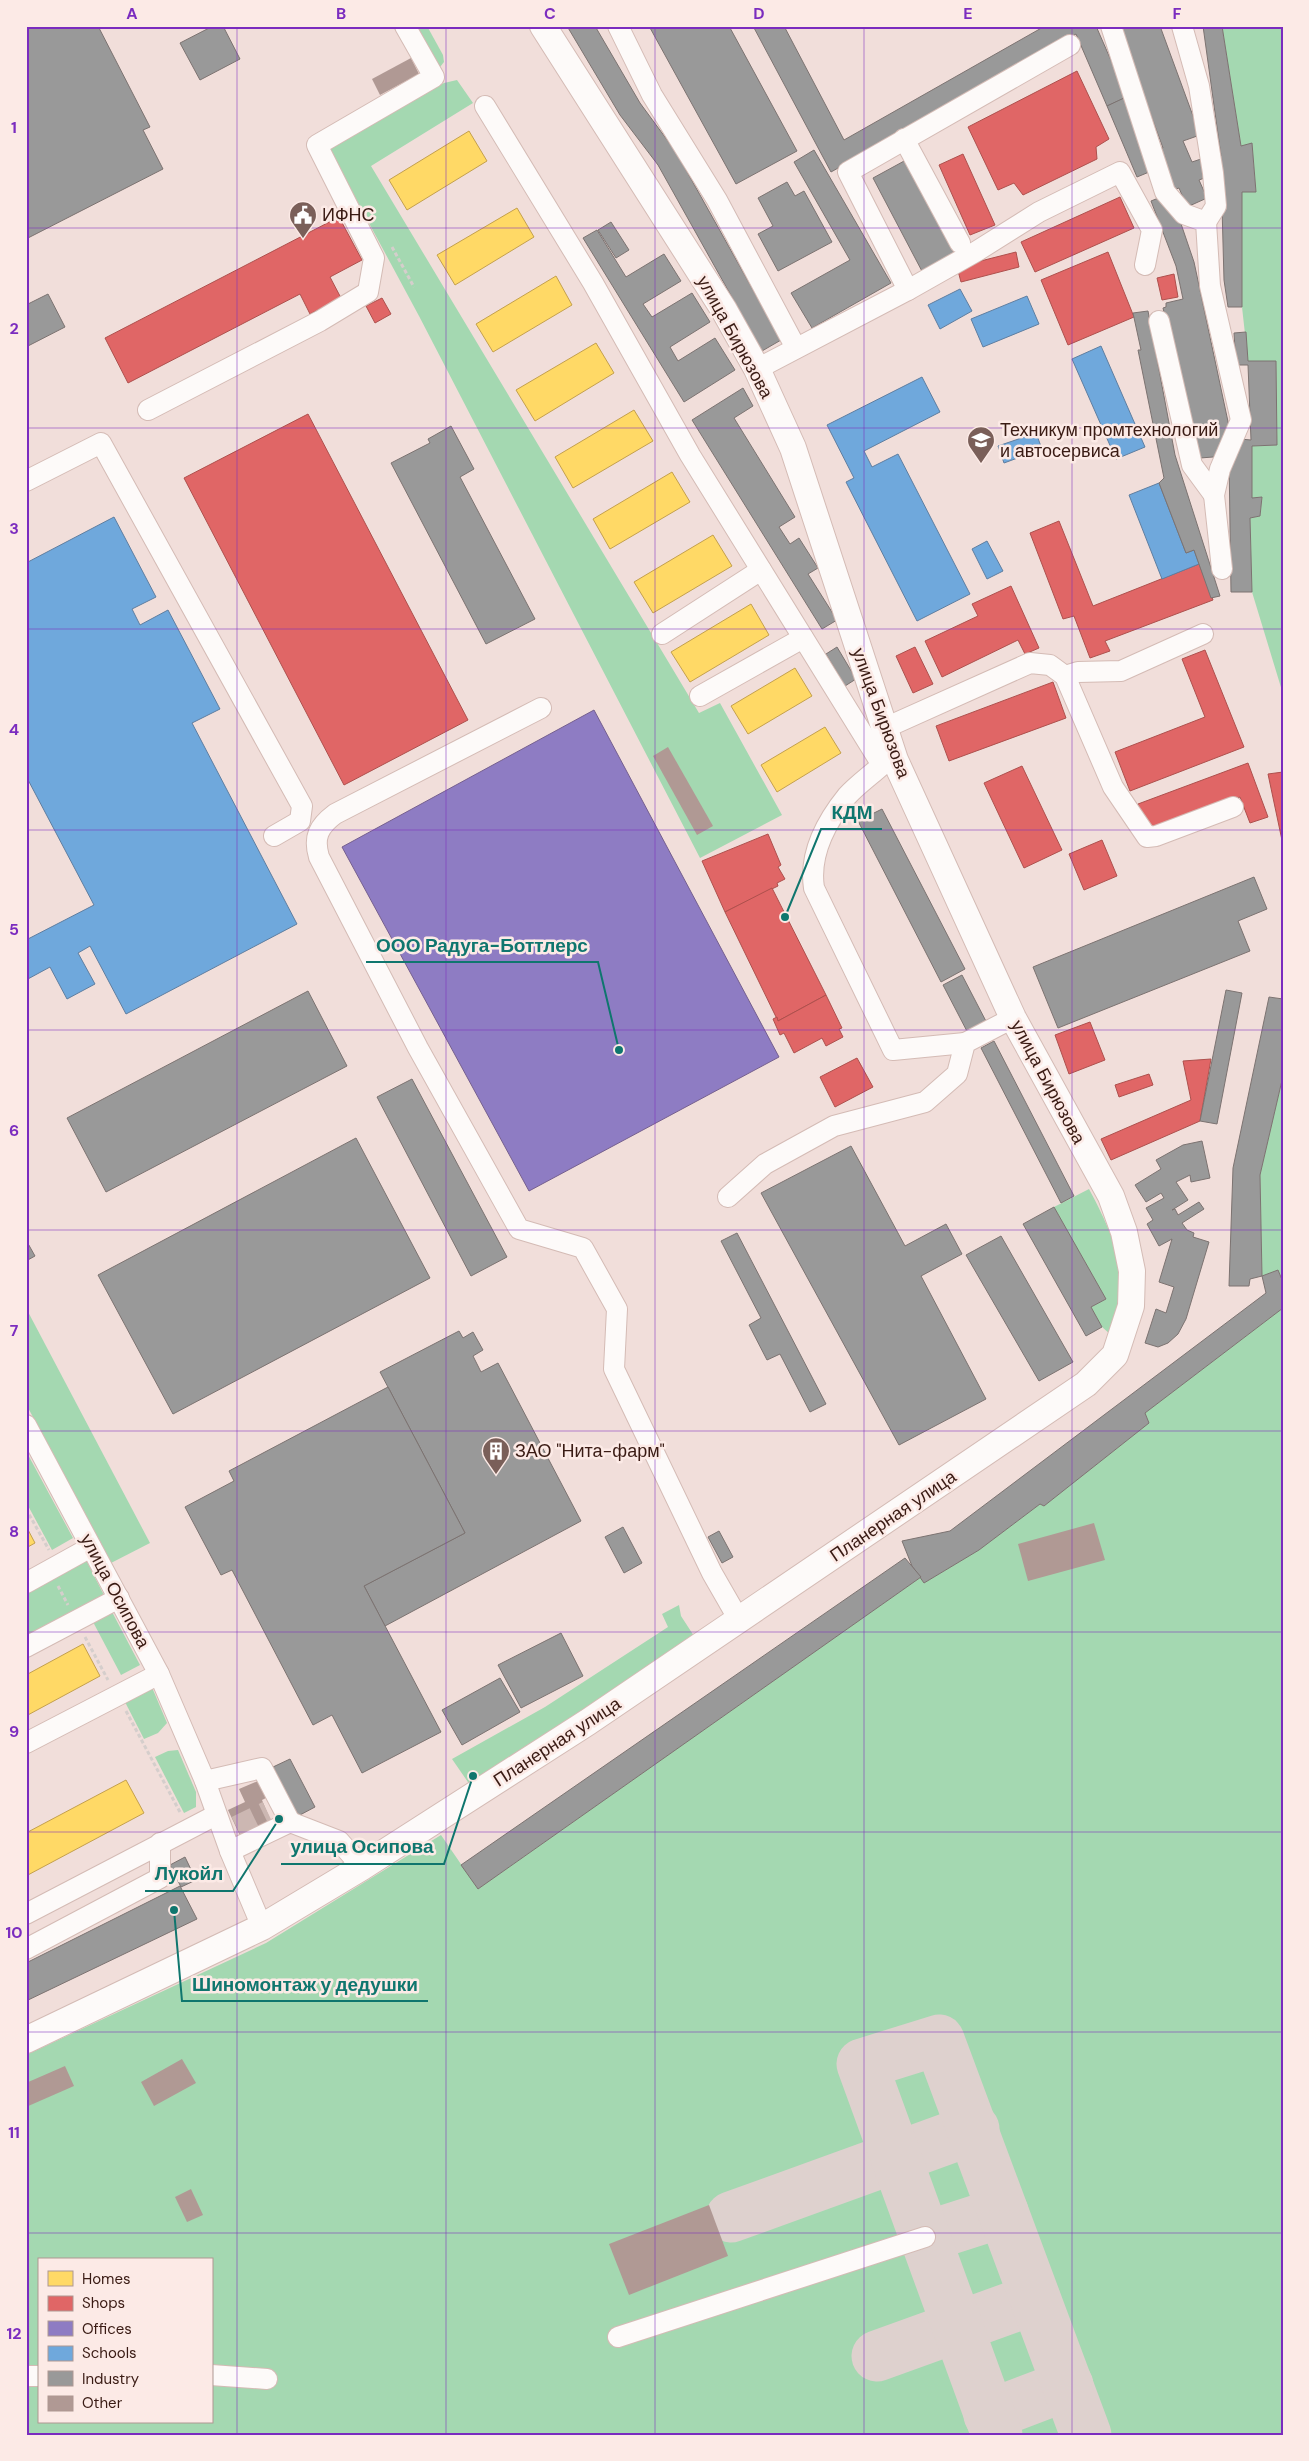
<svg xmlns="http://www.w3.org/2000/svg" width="1309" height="2461" viewBox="0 0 1309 2461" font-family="'DM Sans',sans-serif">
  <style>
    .green { fill: #a4d8b1; fill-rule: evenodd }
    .homes { fill: #ffd966; stroke: #c4a04d }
    .shops { fill: #e06666; stroke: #ae504d }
    .offices { fill: #8e7cc3; stroke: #755f8e }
    .schools { fill: #6fa8dc; stroke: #5f7ea0 }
    .industry { fill: #999; stroke: #7c7371 }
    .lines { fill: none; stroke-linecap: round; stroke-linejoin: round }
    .taxiway { stroke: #ded1ce; stroke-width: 51 }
    .building { fill: #b09994 }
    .minor-tunnel { stroke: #ccb7b2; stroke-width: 20; stroke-dasharray: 20 10; stroke-linecap: butt }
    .minor-casing { stroke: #d4bbb5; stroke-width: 22 }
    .major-casing { stroke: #d4bbb5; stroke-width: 28 }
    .path { stroke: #d5cecc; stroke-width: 3; stroke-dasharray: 4 2.5; stroke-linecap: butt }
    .minor { stroke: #fdfaf9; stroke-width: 20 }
    .major { stroke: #fdfaf9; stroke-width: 26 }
    .grid { fill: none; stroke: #7b2cbf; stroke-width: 1; stroke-opacity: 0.55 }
    .labels { text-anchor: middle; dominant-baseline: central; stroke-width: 5; stroke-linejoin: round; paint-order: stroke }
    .poi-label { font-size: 18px; fill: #3a1b14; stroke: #fceae6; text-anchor: start }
    .street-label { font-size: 18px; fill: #3a1b14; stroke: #fceae6 }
    .leader { fill: none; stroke: #0f766e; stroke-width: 2 }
    .callout-dot { fill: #0f766e; stroke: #fceae6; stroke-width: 2 }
    .callout-label { font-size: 19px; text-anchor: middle; font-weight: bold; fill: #0f766e; stroke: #fceae6; stroke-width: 5; stroke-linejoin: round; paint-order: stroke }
    .neatline { fill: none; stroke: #7b2cbf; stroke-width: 2 }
    .grid-label { font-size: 16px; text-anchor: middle; font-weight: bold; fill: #7b2cbf }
  </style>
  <rect width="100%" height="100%" fill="#f1deda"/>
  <g class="green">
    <path d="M398,26H427L443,55L444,62L436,72Z"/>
    <path d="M1222,26H1283V694L1252,592L1250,518L1260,516L1262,497L1252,498V446L1277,445L1276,361H1248L1242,307V192L1256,191L1252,144L1241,146Z"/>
    <path d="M457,80L473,103L371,166L699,713L720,703L782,815L700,858L419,316L328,147L444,83Z"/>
    <path d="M1283,1076V1282L1278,1270L1262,1276L1260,1175Z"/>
    <path d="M1089,1189C1102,1213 1119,1248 1121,1276C1122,1295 1115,1315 1110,1334L1102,1327L1091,1307L1106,1299L1054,1207Z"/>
    <path d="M26,1308L150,1543L111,1563L26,1404Z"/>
    <path d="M1283,1308V2435H26V2055L266,1943L441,1835L478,1889L921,1577L924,1583L979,1550L1040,1504L1044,1506L1149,1423L1145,1413ZM39,2260H211V2422H39Z"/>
    <path d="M26,1451L73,1538L52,1550L26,1502Z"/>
    <path d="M85,1558L106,1599L26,1641V1588Z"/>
    <path d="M679,1605L681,1616L694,1636L691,1639L470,1785L452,1759L545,1707L668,1627L662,1614Z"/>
    <path d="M111,1610L140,1665L121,1675L92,1620Z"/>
    <path d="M151,1685L167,1723L158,1733L144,1739L124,1700Z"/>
    <path d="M178,1750L196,1792V1807L184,1813L155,1757L168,1751Z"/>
  </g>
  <g class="homes">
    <path d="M469,131L487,161L407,210L389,180Z"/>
    <path d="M517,208L534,237L455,285L437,255Z"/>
    <path d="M556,276L572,305L493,352L476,324Z"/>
    <path d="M596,343L614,373L535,421L516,390Z"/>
    <path d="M634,410L653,441L573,488L555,457Z"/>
    <path d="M672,472L690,502L610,549L593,519Z"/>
    <path d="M713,535L732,566L653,613L634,582Z"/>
    <path d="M751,604L769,635L690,682L671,652Z"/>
    <path d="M795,668L812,696L748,734L731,706Z"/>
    <path d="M825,727L841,753L777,792L761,765Z"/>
    <path d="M26,1526L35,1543L26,1548Z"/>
    <path d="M83,1644L100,1676L26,1716V1675Z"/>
    <path d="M126,1780L144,1813L26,1876V1833Z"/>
  </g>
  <g class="shops">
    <path d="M1077,71L1109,139L1096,147L1097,159L1023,195L1014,183L998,190L968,127Z"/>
    <path d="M963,154L995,225L970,235L939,165Z"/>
    <path d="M1120,197L1134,228L1035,272L1021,242Z"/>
    <path d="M339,217L362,260L330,277L341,298L310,314L300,294L128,383L105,338Z"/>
    <path d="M1016,252L1019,267L961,282L957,267Z"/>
    <path d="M1108,252L1134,317L1068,345L1041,280Z"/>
    <path d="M1174,274L1178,297L1162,300L1157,278Z"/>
    <path d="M382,298L391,314L375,323L366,306Z"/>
    <path d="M308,414L468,720L344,785L184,478Z"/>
    <path d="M1059,521L1093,606L1199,564L1213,600L1105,641L1110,651L1090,658L1074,616L1063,619L1030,533Z"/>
    <path d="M1011,586L1039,648L1025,654L1018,640L942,677L925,641L978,616L972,604Z"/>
    <path d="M915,647L933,684L913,693L896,656Z"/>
    <path d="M1205,650L1244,747L1130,791L1115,752L1205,717L1182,659Z"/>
    <path d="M1053,682L1066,718L949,761L936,726Z"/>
    <path d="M1248,763L1268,817L1250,823L1240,797L1148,831L1138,804Z"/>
    <path d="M1022,766L1062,850L1024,868L984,783Z"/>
    <path d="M1283,772V845L1268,774Z"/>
    <path d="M768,834L781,865L778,867L785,879L777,883L778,886L725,912L702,861Z"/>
    <path d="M1102,840L1117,876L1084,890L1069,854Z"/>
    <path d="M772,888L826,995L778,1021L725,912Z"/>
    <path d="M826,995L842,1028L839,1029L843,1037L826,1046L822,1038L794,1053L784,1033L780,1035L773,1019L777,1017L778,1021Z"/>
    <path d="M1090,1022L1105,1060L1069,1074L1055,1035Z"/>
    <path d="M857,1058L873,1087L835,1107L820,1077Z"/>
    <path d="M1211,1059L1200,1121L1111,1160L1101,1139L1191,1100L1183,1061Z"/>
    <path d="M1149,1074L1153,1085L1119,1097L1115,1085Z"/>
  </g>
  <path class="offices" d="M594,710L779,1057L529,1191L342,847Z"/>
  <g class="schools">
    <path d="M960,289L972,311L940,329L928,305Z"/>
    <path d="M1027,296L1039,324L983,347L971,319Z"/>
    <path d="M1101,346L1145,447L1116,459L1072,359Z"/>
    <path d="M922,377L940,412L864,451L872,467L898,454L970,594L917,621L846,482L854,478L827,425Z"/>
    <path d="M1036,433L1042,449L1004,463L998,446Z"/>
    <path d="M1159,483L1186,553L1194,550L1199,564L1162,579L1129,495Z"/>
    <path d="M114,517L156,597L132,609L140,625L168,610L220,709L192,723L297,924L126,1014L90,946L78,953L95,984L67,999L50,967L26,980V940L94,905L26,776V563Z"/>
    <path d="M987,541L1003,571L987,579L972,549Z"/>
  </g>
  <g class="industry">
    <path d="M26,26H98L150,127L143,130L163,169L26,239Z"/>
    <path d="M213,26H223L240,59L200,80L180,43Z"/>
    <path d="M567,26H595L640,103L676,152L781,340L762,351L658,165L620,115Z"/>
    <path d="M649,26H729L797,151L736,184Z"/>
    <path d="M753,26H784L844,140L1045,26H1096L1127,97L1107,106L1076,34L831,172Z"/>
    <path d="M1118,26H1160L1200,135L1183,141L1192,162L1204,158L1210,176L1199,180L1207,198L1187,207L1179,188L1170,191L1154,152L1163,148Z"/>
    <path d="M1203,26H1222L1241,146L1252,143L1256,192H1242V307H1228L1224,280L1221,169L1214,157L1221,156Z"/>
    <path d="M1124,98L1154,170L1137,177L1107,106Z"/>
    <path d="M814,150L891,283L812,328L791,293L850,260L794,162Z"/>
    <path d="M906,160L958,258L924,275L873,178Z"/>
    <path d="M787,182L795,196L804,191L832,242L778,271L758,234L773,226L758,198Z"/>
    <path d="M1161,197L1177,212L1194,262L1230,431L1220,454L1213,457L1200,458L1163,308L1166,307V303L1183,299L1176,266L1151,201Z"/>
    <path d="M611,222L629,250L616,258L598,230Z"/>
    <path d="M597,230L626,277L664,254L681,281L643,304L652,317L692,293L710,322L670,347L678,361L715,338L735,370L684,402L583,238Z"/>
    <path d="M48,294L65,327L26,347V305Z"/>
    <path d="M1148,311L1175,455L1220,596L1211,598L1194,550L1186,553L1159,483L1164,478L1138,350H1141L1133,313Z"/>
    <path d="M1246,332L1248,361H1276L1277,445L1252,446V498L1262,497L1260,516L1250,518L1252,592H1231L1229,458L1240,439L1251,440L1248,365H1236L1234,333Z"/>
    <path d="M743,388L753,406L734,418L795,517L779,527L790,544L799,538L818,568L808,574L837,620L822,629L692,420Z"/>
    <path d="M451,426L474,469L460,477L535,619L486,644L391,463L430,443L428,439Z"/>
    <path d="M837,647L856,679L845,686L826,654Z"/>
    <path d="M882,809L965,969L941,982L858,821Z"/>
    <path d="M1254,877L1267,909L1238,921L1250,951L1058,1028L1033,967Z"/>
    <path d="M962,975L989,1027L970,1037L943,985Z"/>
    <path d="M1226,990L1242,993L1217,1124L1200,1121Z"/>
    <path d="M308,991L347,1066L106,1192L67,1118Z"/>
    <path d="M1269,997L1283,999V1076L1260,1175L1262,1276L1250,1279L1249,1286H1229L1233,1168Z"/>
    <path d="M994,1041L1074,1196L1061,1203L981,1048Z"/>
    <path d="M412,1079L507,1257L471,1276L377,1097Z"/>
    <path d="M356,1138L430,1278L173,1414L98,1275Z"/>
    <path d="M1202,1141L1210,1178L1191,1182L1190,1175L1176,1182L1188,1200L1172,1210L1175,1209L1178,1215L1199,1202L1204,1209L1182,1223L1187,1230L1194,1233L1193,1237L1209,1242L1186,1319L1178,1334L1168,1343L1158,1347L1145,1343L1156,1309L1166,1313L1174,1287L1159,1282L1172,1239L1159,1246L1147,1224L1153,1220L1146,1208L1164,1198L1161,1193L1146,1202L1135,1185L1161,1169L1156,1160L1183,1145Z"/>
    <path d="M851,1146L905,1246L946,1224L962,1254L921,1276L986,1399L899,1445L761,1193Z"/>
    <path d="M1054,1207L1106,1299L1091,1307L1102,1327L1086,1336L1023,1224Z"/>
    <path d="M737,1233L826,1404L810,1412L780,1354L767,1360L749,1325L761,1318L721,1241Z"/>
    <path d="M1001,1236L1073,1362L1039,1381L966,1255Z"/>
    <path d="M26,1240L35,1256L26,1261Z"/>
    <path d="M1278,1270L1283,1282V1308L1145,1413L1149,1423L1044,1506L1040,1504L979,1550L924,1583L912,1566L902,1541L950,1531L1266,1293L1262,1276Z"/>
    <path d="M459,1331L463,1338L473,1332L483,1350L473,1356L481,1372L498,1363L581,1521L385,1626L364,1586L465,1533L380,1372Z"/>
    <path d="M388,1387L465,1533L364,1586L441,1732L362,1773L332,1715L313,1725L232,1570L221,1575L185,1507L234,1481L229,1471Z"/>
    <path d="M623,1527L642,1563L624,1573L605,1537Z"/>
    <path d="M719,1531L733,1557L722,1563L708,1537Z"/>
    <path d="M905,1558L921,1577L478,1889L461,1865Z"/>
    <path d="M561,1633L583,1676L521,1708L498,1665Z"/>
    <path d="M500,1678L520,1712L462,1745L442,1710Z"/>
    <path d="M290,1759L315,1807L298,1816L273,1767Z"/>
    <path d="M185,1857L196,1880L181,1887L170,1865Z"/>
    <path d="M180,1886L197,1919L26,2001V1963Z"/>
  </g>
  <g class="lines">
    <g class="taxiway">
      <path d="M731,2217L974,2129"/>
      <path d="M925,2237L1003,2212"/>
      <path d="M877,2356L1035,2299"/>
      <path d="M989,2415L1068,2385"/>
      <path d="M997,2435L862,2064L939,2040L1086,2435"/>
    </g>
  </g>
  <g class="building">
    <path d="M411,58L419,74L380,95L372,79Z"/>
    <path d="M668,747L713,826L697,835L653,756Z"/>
    <path d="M1094,1523L1105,1560L1028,1581L1018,1544Z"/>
    <path d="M258,1781L266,1798L262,1800L273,1826L242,1840L228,1810L245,1802L239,1789Z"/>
    <path d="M182,2059L196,2083L154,2106L141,2082Z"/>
    <path d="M65,2066L74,2086L26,2107V2083Z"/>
    <path d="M191,2189L203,2215L187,2222L175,2197Z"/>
    <path d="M709,2205L728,2256L629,2295L609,2244Z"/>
  </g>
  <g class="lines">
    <path class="minor-tunnel" d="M236,1826L267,1811"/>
    <g class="minor-casing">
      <g id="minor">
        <path d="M618,26L652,95L717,200L796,348"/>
        <path d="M1111,26L1165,192L1184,214L1206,222L1210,286L1241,420L1220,469L1214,495L1222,569"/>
        <path d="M1182,26L1199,86L1213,173L1216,206L1206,222"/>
        <path d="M485,106L593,283L690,455L882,765L895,760"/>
        <path d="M904,139L960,243"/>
        <path d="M908,290L848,172L1070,45"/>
        <path d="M1159,321L1192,465L1214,495"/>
        <path d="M757,369L908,290L977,251L1039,212L1120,172L1152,230L1145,265"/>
        <path d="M148,410L320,321L368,292L374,258L317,145L434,77L405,26"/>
        <path d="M26,481L101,443L302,806L300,821L274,836"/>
        <path d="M662,634L761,570"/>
        <path d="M1065,676L1078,672L1121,671L1203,634"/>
        <path d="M700,696L803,638"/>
        <path d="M541,708L335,814C319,826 313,837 319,857L418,1048L519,1229L583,1248L617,1309L614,1369L712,1573L739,1620"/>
        <path d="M885,728L1030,663L1050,665L1065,676L1113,787L1147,837L1156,836L1233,807"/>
        <path d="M882,765C871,775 857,785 847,796C826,822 809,855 814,888L893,1050L965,1043"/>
        <path d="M728,1197L765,1164L834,1126L925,1102L957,1074L965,1043L1013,1018"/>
        <path d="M26,1425L159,1674L205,1781L230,1851L262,1927"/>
        <path d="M26,1583L91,1547"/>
        <path d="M26,1647L119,1598"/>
        <path d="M26,1743L159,1674"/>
        <path d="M205,1781L262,1768L290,1822"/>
        <path d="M230,1851L290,1822L339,1841L362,1867"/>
        <path d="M26,1914L216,1815"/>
        <path d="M26,1949L160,1878V1843"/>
        <path d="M618,2337L925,2237"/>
        <path d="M211,2375L267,2379"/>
        <path d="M26,2376H39"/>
      </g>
    </g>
    <g class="major-casing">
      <path id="major" d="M26,2040L262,1927L362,1867L588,1722L1086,1384L1115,1355L1131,1306L1132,1271L1124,1232L1111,1196L1013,1018L895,760L793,448L757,369L724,310L543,26"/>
    </g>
    <g class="path">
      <path d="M392,247L414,287"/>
      <path d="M26,1509L49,1550"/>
      <path d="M58,1586L68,1605"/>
      <path d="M85,1637L108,1680"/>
      <path d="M126,1711L181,1814"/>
    </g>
    <use href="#minor" class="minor"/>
    <use href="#major" class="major"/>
  </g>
  <path class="grid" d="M237,26V2435M446,26V2435M655,26V2435M864,26V2435M1072,26V2435M26,228H1283M26,428H1283M26,629H1283M26,830H1283M26,1030H1283M26,1230H1283M26,1431H1283M26,1632H1283M26,1832H1283M26,2032H1283M26,2233H1283"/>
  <defs>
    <g id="civic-pin" transform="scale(1.4375)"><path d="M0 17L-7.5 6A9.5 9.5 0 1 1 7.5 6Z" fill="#7a5f59" stroke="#fceae6"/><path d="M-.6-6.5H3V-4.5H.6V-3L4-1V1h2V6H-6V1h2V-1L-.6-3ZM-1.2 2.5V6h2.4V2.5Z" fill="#fff"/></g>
    <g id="university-pin" transform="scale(1.4375)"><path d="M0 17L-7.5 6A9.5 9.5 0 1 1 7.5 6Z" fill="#7a5f59" stroke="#fceae6"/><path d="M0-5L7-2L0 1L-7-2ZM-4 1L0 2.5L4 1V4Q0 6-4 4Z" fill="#fff"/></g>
    <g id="building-pin" transform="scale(1.4375)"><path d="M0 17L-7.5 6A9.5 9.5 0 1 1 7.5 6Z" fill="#7a5f59" stroke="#fceae6"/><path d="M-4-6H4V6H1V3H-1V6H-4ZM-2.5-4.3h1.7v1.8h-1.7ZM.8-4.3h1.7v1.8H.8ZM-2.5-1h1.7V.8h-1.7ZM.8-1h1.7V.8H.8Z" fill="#fff"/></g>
  </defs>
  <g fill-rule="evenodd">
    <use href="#civic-pin" x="303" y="215"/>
    <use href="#university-pin" x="981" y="440"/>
    <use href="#building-pin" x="496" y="1451"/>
  </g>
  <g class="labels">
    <g class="poi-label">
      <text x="322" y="215">ИФНС</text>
      <text x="1000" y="430">Техникум промтехнологий<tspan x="1000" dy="21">и автосервиса</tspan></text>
      <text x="515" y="1451">ЗАО "Нита-фарм"</text>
    </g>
    <g class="street-label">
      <text transform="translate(735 337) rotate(61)">улица Бирюзова</text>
      <text transform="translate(881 713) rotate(70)">улица Бирюзова</text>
      <text transform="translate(1048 1082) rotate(62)">улица Бирюзова</text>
      <text transform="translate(893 1516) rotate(-34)">Планерная улица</text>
      <text transform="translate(115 1591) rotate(62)">улица Осипова</text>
      <text transform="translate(557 1742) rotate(-33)">Планерная улица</text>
    </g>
  </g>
  <path class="leader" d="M785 917L821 829H882M619 1050L598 962H366M473 1776L444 1864H281M279 1819L233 1891H145M174 1910L182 2001H428"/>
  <g class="callout-dot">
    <circle cx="785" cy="917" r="5"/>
    <circle cx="619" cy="1050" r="5"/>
    <circle cx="473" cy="1776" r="5"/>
    <circle cx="279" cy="1819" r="5"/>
    <circle cx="174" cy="1910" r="5"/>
  </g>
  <g class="callout-label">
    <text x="852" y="819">КДМ</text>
    <text x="482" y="952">ООО Радуга-Боттлерс</text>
    <text x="362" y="1853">улица Осипова</text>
    <text x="189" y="1880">Лукойл</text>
    <text x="305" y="1991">Шиномонтаж у дедушки</text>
  </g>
  <rect width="1309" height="2461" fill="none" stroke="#fceae6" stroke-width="55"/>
  <rect x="38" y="2258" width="175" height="165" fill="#fceae6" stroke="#ae9792"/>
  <rect x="48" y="2271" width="25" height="15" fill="#ffd966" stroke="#ae9792"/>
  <text x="82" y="2284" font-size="15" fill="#3a1b14">Homes</text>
  <rect x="48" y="2296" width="25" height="15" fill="#e06666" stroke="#ae9792"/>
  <text x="82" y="2308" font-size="15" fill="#3a1b14">Shops</text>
  <rect x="48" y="2321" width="25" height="15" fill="#8e7cc3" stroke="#ae9792"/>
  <text x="82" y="2334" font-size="15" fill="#3a1b14">Offices</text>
  <rect x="48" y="2346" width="25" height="15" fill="#6fa8dc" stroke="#ae9792"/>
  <text x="82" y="2358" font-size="15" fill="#3a1b14">Schools</text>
  <rect x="48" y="2371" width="25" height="15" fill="#999999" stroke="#ae9792"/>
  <text x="82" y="2384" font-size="15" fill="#3a1b14">Industry</text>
  <rect x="48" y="2396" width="25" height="15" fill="#b09994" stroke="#ae9792"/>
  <text x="82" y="2408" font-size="15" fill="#3a1b14">Other</text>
  <rect x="28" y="28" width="1254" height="2406" class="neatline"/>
  <g class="grid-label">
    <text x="132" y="19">A</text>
    <text x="341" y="19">B</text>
    <text x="550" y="19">C</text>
    <text x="759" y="19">D</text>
    <text x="968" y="19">E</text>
    <text x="1177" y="19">F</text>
    <text x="14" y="133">1</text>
    <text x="14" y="334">2</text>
    <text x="14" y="534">3</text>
    <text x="14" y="735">4</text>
    <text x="14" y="935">5</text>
    <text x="14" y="1136">6</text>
    <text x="14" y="1336">7</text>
    <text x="14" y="1537">8</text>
    <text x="14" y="1737">9</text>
    <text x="14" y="1938">10</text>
    <text x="14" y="2138">11</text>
    <text x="14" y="2339">12</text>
  </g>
</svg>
